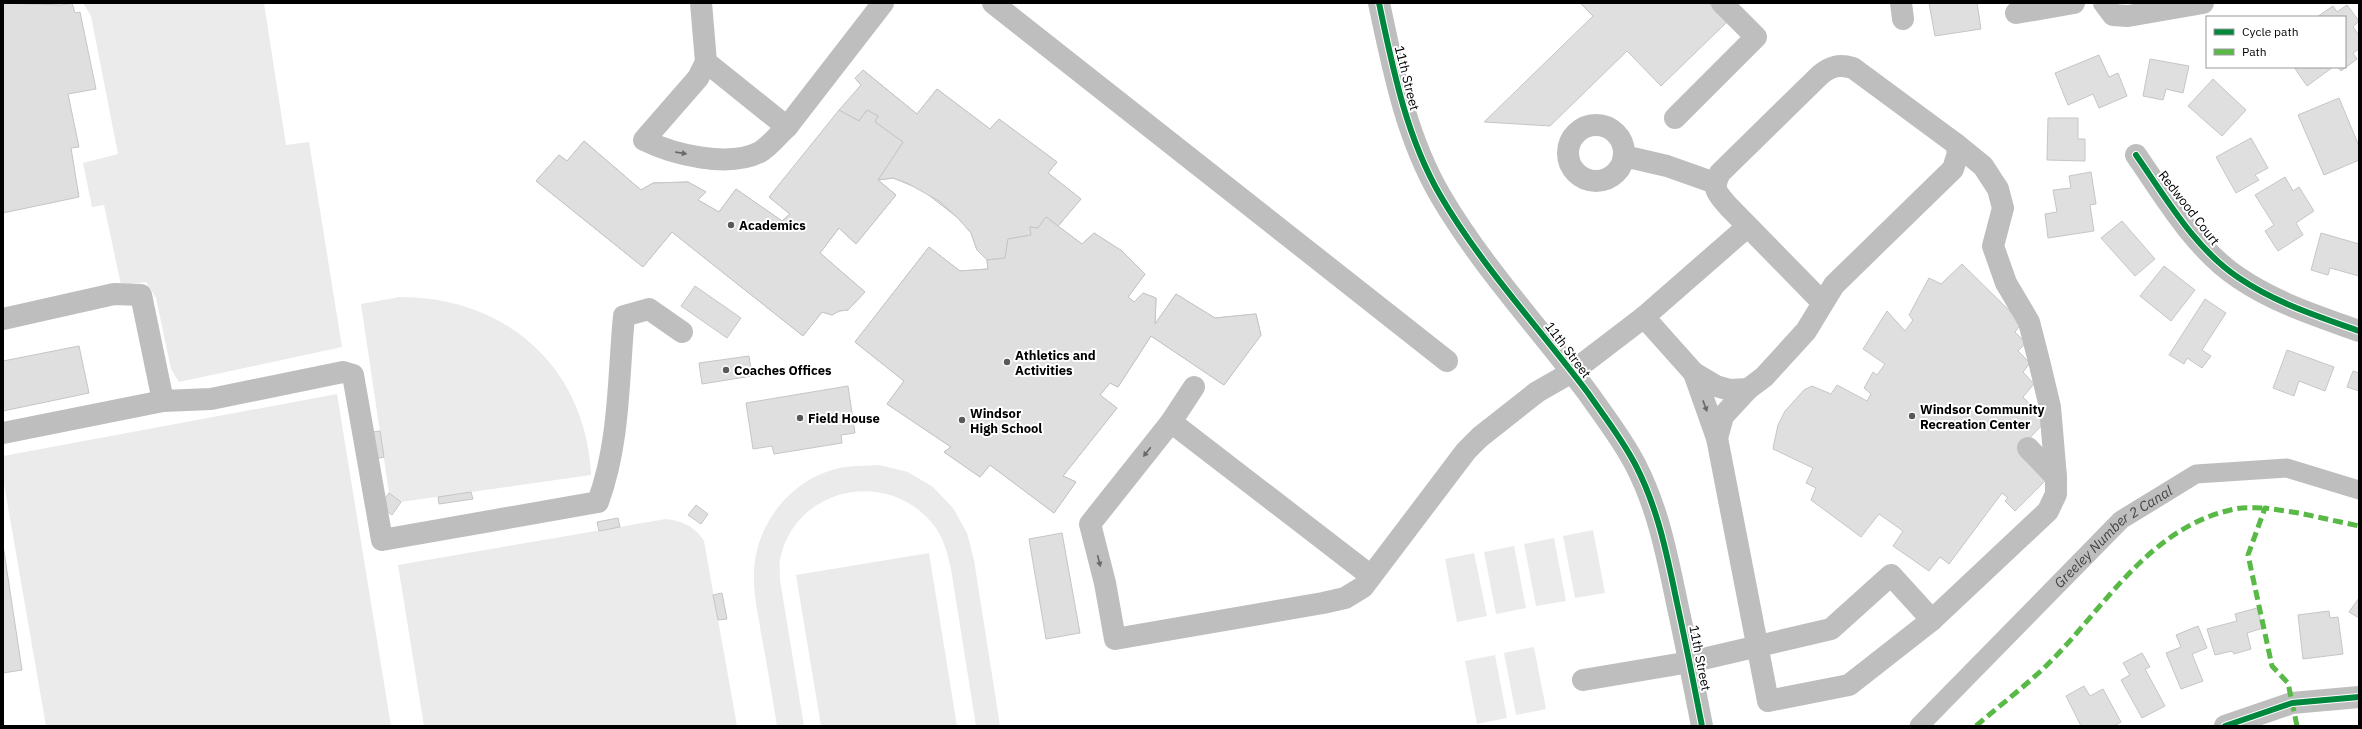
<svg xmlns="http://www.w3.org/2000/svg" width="2362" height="729" viewBox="0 0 2362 729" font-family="'IBM Plex Sans',sans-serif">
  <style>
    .green { fill: #ebebeb }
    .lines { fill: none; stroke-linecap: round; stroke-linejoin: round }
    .canal { stroke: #bebebe; stroke-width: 19 }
    .building { fill: #dfdfdf; stroke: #c6c6c6 }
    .minor { stroke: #bebebe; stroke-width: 22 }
    .quiet { stroke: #58b947; stroke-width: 5; stroke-dasharray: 10 5; stroke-linecap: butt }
    .cycleway-casing { stroke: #fff; stroke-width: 8 }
    .cycleway { stroke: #00873e; stroke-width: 6 }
    .oneway { fill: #686868 }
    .poi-dot { fill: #595959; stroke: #fff; stroke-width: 1.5 }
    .labels { text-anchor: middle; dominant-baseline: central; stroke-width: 4; stroke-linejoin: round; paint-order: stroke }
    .street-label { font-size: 13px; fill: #000; stroke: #fff }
    .poi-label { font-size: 13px; font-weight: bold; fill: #000; stroke: #fff; text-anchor: start }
    .water-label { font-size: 14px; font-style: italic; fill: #434343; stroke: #fff }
  </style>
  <rect width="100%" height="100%" fill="#fff"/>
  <g class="green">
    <path d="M83,3H264L286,145L309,142L342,347L179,382L171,369L156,298L146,282L121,285L104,205L92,207L83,163L118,154L91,16Z"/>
    <path d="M400,297C506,297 586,367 591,475L401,502L389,493L361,304Z"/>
    <path d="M337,394L391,726H46L3,478V456Z"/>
    <path d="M879,465L908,472L933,487L953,508L967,533L974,560L1000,726H976L951,569C947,552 943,535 931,522C885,468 795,488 780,559C779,565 780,573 780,580L804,726H777C772,695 767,664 761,633C758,613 753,593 754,573C755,522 795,474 846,467C857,465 868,466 879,465Z"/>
    <path d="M666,519C683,521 694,526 704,541L737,726H424L398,565Z"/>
    <path d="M1593,530L1605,593L1575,598L1563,536Z"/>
    <path d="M1554,538L1566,601L1536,606L1524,544Z"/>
    <path d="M1514,546L1526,608L1496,614L1484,552Z"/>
    <path d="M929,553L957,726H821L796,575Z"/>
    <path d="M1474,553L1487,616L1457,622L1445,559Z"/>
    <path d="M1534,647L1546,709L1516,715L1504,653Z"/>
    <path d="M1495,655L1507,718L1477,724L1465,661Z"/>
  </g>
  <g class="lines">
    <path class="canal" id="s1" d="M1919,726L2121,520L2196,474L2287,468L2359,490"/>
  </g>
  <g class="building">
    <path d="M3,3L61,5L72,3L75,13L80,12L96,89L68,94L79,147L71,148L79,197L3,213Z"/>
    <path d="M1580,3H1709L1727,22L1661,86L1627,51L1550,126L1484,122L1593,16Z"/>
    <path d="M1929,3H1977L1981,29L1935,36Z"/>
    <path d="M2347,5L2359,21L2353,27L2359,35V49L2353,53L2357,59L2341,71L2338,67H2345V17H2317L2333,6L2337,12Z"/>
    <path d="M2099,55L2109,77L2118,73L2127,96L2099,108L2093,94L2068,105L2055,73Z"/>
    <path d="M2150,59L2189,66L2183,93L2166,89L2163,100L2143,96Z"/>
    <path d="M2294,67H2333L2307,86Z"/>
    <path d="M863,70L917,114L937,89L990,129L999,119L1057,162L1048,173L1081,199L1058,226L1082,244L1094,233L1122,251L1145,274L1128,297L1134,302L1143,293L1156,298L1155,324L1176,294L1215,318L1256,314L1261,335L1224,385L1151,336L1118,387L1110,383L1100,395L1117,408L1063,476L1076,482L1054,513L990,465L980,477L944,452L951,447L887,404L904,381L855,342L929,247L960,271L988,269L987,260L977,250L971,233L958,218L922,190L893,178L878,180L896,195L856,244L839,228L820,253L865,292L848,310L839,311L832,315L822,312L803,336L672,232L643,267L536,181L559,155L567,161L584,141L641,190L653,183L688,182L706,192L698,200L719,212L736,189L782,221L790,214L769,197L861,85L855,78Z"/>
    <path d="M863,70L917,114L937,89L990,129L999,119L1057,162L1048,173L1081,199L1058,226L1046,217L1038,228L1030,227L1031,235L1008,239L1005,258L987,260L977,250L971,233L958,218L939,201L907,183L893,178L878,180L903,142L875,122L878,116L867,110L859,121L839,110L861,85L855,78Z"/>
    <path d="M2213,79L2246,110L2222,136L2188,106Z"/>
    <path d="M2339,98L2359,146V160L2324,175L2298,115Z"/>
    <path d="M839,110L859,121L867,110L878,116L875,122L903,142L878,180L896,195L856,244L839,228L820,253L865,292L848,310L839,311L832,315L822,312L803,336L672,232L643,267L536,181L559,155L567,161L584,141L641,190L653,183L688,182L706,192L698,200L719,212L736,189L782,221L790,214L769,197Z"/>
    <path d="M2048,118H2078V139H2085V161L2047,160Z"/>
    <path d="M2251,138L2268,168L2255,175L2259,180L2236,193L2216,157Z"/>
    <path d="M2091,172L2096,204L2090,205L2094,231L2048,238L2045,214L2057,212L2053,190L2071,188L2069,176Z"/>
    <path d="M2285,177L2293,191L2299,187L2314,211L2296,223L2303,235L2278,251L2265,231L2274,225L2255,195Z"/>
    <path d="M1046,217L1082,244L1094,233L1122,251L1145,274L1128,297L1134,302L1143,293L1156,298L1155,324L1176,294L1215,318L1256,314L1261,335L1224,385L1151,336L1118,387L1110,383L1100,395L1117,408L1063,476L1076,482L1054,513L990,465L980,477L944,452L951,447L887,404L904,381L855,342L929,247L960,271L988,269L987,260L1005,258L1008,239L1031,235L1030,227L1038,228Z"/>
    <path d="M2122,221L2155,259L2135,276L2101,238Z"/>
    <path d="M2321,233L2359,244V276L2330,268L2328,275L2311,270Z"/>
    <path d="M1962,264L2022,323L2015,332L2026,343L2018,351L2030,363L2023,372L2034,384L2023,397L2046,421L2019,449L2048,478L2015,511L2005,501L2008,498L2002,493L1949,564L1940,557L1929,571L1893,546L1903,531L1879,514L1861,537L1811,500L1816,488L1806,483L1813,468L1773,449L1774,443L1778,425L1785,411L1804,390L1812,386L1831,394L1837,385L1867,401L1871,394L1864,388L1873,372L1877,375L1885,364L1863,349L1887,311L1905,331L1913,320L1909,315L1929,278L1941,284Z"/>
    <path d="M2164,266L2195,290L2171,321L2140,296Z"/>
    <path d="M695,286L741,318L727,338L681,306Z"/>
    <path d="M2205,299L2226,313L2202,350L2211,356L2202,368L2187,358L2184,364L2169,355Z"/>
    <path d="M79,346L89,393L3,411V361Z"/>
    <path d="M2287,350L2334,367L2325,391L2299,381L2294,396L2273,388Z"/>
    <path d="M749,356L752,376L702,384L699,363Z"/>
    <path d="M2353,371L2359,373V391L2347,387Z"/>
    <path d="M848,386L855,433L841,435L842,443L774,454L772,446L753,449L746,403Z"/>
    <path d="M380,431L384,457L375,459L372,432Z"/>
    <path d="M471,492L473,499L439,504L438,497Z"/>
    <path d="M389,493L401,502L392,515L380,506Z"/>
    <path d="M696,505L708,514L701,524L688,515Z"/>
    <path d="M618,518L620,527L599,531L597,522Z"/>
    <path d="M1062,533L1080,633L1046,639L1029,539Z"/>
    <path d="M3,545L22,670L3,673Z"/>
    <path d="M722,593L727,619L718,620L713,595Z"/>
    <path d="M2359,598V618L2349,612Z"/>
    <path d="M2257,608L2263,628L2247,633L2251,649L2234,654L2232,651L2215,655L2207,629L2237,621L2235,614Z"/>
    <path d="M2329,611L2330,618L2338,617L2343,654L2303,659L2298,615Z"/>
    <path d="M2198,626L2207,648L2192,654L2203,681L2181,689L2166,653L2181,647L2176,635Z"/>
    <path d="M2142,653L2150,667L2145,669L2165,706L2142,718L2121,680L2130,675L2123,663Z"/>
    <path d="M2084,686L2090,696L2103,689L2121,722L2114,726H2081L2066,696Z"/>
  </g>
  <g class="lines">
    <g class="minor">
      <path d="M701,3L706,62L787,127L883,3"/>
      <path d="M993,3L1447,361"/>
      <path d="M1379,3C1393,69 1406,136 1440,195C1480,264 1540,329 1588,393C1604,416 1622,439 1635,464C1658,508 1667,555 1677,603C1686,644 1694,685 1702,726"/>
      <path d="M1901,3L1903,19"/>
      <path d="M2104,3L2113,15L2128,16L2203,3"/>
      <path d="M2016,13L2074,3"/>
      <path d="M706,62L698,78L644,140C674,155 729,168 760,152C770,146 779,134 787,127"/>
      <path d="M1675,118L1756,37L1722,3"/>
      <circle cx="1596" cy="153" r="28"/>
      <path d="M1956,144L1983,166L1998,189L2003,208L1993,246L2006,283L2029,322L2040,365L2050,407L2056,477"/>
      <path d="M2136,155C2166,198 2195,249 2239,278C2276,303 2317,316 2359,331"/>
      <path d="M1624,156L1667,166L1715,183"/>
      <path d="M1644,317L1694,373L1716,386L1730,390L1748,389L1764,377L1806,331L1834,285L1953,169L1958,153L1956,144L1853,68C1839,64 1831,66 1820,75L1720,173C1711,190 1718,194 1729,207L1822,302"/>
      <path d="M3,319L114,294L141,295L163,401L3,433"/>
      <path d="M1194,387L1171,422L1090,524L1105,583L1115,639L1323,603L1345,598L1363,587L1466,451L1480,437L1537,392L1572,372L1644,317L1747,227"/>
      <path d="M163,401L211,399L343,372L353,375L382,540L598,502C620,442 618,379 624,316L649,309L682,332"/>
      <path d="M1171,422L1371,576"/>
      <path d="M1717,438L1723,416L1748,389"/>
      <path d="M1932,620L2048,511L2056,494V477L2028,448"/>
      <path d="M1583,680L1690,662L1831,629L1891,575L1932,620L1849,685L1768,701L1717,438L1694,373"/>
      <path d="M2225,726L2292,703L2359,697"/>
    </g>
    <g class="quiet">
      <path d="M1976,726C1999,706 2023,688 2045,667C2104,610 2147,527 2235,509C2244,507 2255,508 2265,508"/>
      <path d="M2297,726L2288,683L2272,666L2248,555L2265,508L2299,513L2359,526"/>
    </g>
    <g class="cycleway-casing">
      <g id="cycleway">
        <path d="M1379,3C1393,69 1406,136 1440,195C1480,264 1540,329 1588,393C1604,416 1622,439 1635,464C1658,508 1667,555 1677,603C1686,644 1694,685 1702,726"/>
        <path d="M2136,155C2166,198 2195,249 2239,278C2276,303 2317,316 2359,331"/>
        <path d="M2225,726L2292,703L2359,697"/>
      </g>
    </g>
    <use href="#cycleway" class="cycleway"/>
  </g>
  <defs><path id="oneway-solid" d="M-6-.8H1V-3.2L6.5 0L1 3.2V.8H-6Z"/></defs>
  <g class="oneway">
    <use href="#oneway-solid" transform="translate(681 153) rotate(9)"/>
    <use href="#oneway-solid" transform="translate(1705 406) rotate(70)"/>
    <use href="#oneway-solid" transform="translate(1147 452) rotate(128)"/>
    <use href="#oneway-solid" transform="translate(1099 561) rotate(76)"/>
  </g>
  <g class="poi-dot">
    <circle cx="731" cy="225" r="4"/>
    <circle cx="1007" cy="362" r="4"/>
    <circle cx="726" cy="370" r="4"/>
    <circle cx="1912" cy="416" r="4"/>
    <circle cx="800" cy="418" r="4"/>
    <circle cx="962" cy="420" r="4"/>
  </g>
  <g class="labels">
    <g class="street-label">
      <text transform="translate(1407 78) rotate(76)">11th Street</text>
      <text transform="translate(2189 208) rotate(52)">Redwood Court</text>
      <text transform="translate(1568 350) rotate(53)">11th Street</text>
      <text transform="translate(1700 658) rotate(79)">11th Street</text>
    </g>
    <g class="poi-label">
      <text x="739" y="225">Academics</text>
      <text x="1015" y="355">Athletics and<tspan x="1015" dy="15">Activities</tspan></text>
      <text x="734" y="370">Coaches Offices</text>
      <text x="1920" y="409">Windsor Community<tspan x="1920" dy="15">Recreation Center</tspan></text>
      <text x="970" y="413">Windsor<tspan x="970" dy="15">High School</tspan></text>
      <text x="808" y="418">Field House</text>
    </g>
    <g class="water-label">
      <text stroke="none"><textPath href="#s1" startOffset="272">Greeley Number 2 Canal</textPath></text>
    </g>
  </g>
  <rect width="2362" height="729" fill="none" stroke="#000000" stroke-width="8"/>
  <rect x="2206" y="16" width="140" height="52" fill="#ffffff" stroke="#999999"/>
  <rect x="2214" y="29" width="20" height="6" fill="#00873e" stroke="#999999"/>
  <text x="2242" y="36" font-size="12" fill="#000000">Cycle path</text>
  <rect x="2214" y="49" width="20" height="6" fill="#58b947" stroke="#999999"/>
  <text x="2242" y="56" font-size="12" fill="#000000">Path</text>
</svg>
